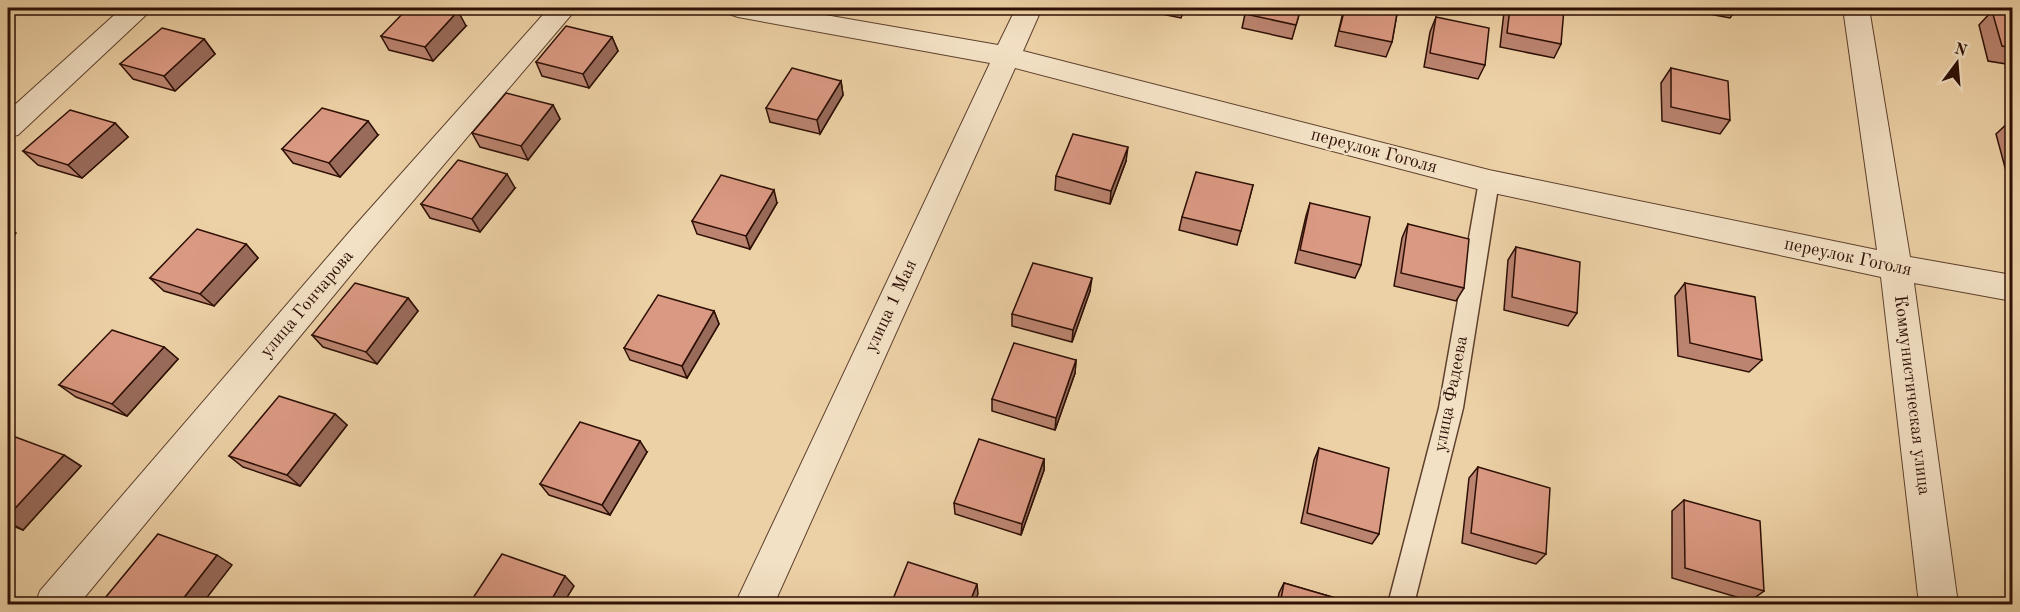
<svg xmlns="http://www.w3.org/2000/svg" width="2020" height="612" viewBox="0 0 2020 612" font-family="'Old Standard TT',serif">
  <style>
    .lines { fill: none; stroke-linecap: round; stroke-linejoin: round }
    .lane-casing { stroke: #5d402d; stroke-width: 3 }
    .street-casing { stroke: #5d402d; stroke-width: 2 }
    .lane { fill: #f3e1c5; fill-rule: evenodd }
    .street { fill: #f3e1c5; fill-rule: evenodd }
    .wall { fill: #bb8470; stroke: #2d0f05; stroke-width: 1.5 }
    .shaded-wall { fill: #996b5b; stroke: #2d0f05; stroke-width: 1.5 }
    .building { fill: #da9982; stroke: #2d0f05; stroke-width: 1.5 }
    .labels { text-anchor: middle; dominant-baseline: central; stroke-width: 4.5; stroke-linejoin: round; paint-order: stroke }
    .street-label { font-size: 18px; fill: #2d0f05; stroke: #f3e1c5 }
  </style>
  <rect width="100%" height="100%" fill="#edd1a6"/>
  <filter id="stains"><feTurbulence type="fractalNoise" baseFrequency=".00333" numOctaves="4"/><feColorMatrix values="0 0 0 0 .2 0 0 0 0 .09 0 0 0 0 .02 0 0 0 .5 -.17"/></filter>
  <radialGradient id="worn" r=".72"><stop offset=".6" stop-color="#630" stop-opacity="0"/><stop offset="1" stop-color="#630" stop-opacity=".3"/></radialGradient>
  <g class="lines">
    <g class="lane-casing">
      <path id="lane" d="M1489,173L1496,175L1499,181L1463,408L1414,604H1388L1439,408L1479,181L1482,175Z"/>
    </g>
    <g class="street-casing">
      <g id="street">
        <path d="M122,8H151L147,14L18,135L8,137V111Z"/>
        <path d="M549,8H577L373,248L79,604H35L40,591L351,230Z"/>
        <path d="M725,8H785L998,45L1016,8H1042L1023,51L1489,170L1877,250L1843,8H1869L1910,257L2012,275V301L1914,283L1958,604H1919L1881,277L1489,192L1015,68L774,604H735L990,63L738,17L729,14Z"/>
      </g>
    </g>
    <use href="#lane" class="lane"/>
    <use href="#street" class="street"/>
  </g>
  <g class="wall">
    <path d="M1132,8H1185L1181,18Z"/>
    <path d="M1301,8L1292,39L1242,28L1245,14Z"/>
    <path d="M1344,8H1398L1392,42L1386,57L1335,46Z"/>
    <path d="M1506,8H1559L1561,44L1554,58L1500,47L1504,12Z"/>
    <path d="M1677,8H1737L1730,18Z"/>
    <path d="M1992,11L2013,14V65L1988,61L1979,25Z"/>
    <path d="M1436,17L1485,65L1478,79L1424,67L1430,32Z"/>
    <path d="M466,26L433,61L389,50L381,36Z"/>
    <path d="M612,37L618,51L589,88L542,76L536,62Z"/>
    <path d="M204,39L215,54L175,91L133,79L120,64Z"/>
    <path d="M1671,68L1730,120L1720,134L1662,121L1661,83Z"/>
    <path d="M841,81L843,95L820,134L770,122L766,108Z"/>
    <path d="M553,105L560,119L528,160L480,147L472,133Z"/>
    <path d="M2011,120H2013V177L2007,175L1996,134Z"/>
    <path d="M115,123L128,137L82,178L38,165L23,151Z"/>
    <path d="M378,135L340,177L293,163L282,149Z"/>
    <path d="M1126,161L1110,204L1055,190L1056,176Z"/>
    <path d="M1253,185L1237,245L1179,230L1182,217Z"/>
    <path d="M515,188L480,232L430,218L421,204Z"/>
    <path d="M777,203L750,249L697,234L692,221Z"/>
    <path d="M1310,203L1361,265L1355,278L1295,263L1306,216Z"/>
    <path d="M1408,224L1464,288L1456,301L1394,286L1402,238Z"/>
    <path d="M246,244L258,258L214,306L164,291L150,278Z"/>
    <path d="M1516,247L1577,313L1568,326L1504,310L1508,260Z"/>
    <path d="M1685,283L1762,360L1749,372L1678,356L1675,296Z"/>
    <path d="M1090,291L1072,342L1012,326V314Z"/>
    <path d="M408,298L418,311L377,364L323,347L312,335Z"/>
    <path d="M714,311L719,324L687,378L630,360L624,348Z"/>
    <path d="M164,347L178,359L127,416L76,397L59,385Z"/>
    <path d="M1076,360L1075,373L1055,430L992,411V399Z"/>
    <path d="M335,414L347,425L300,486L243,467L229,456Z"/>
    <path d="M8,438L81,466L23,530L8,524Z"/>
    <path d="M1319,448L1379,534L1372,544L1301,523L1314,460Z"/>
    <path d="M647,452L610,515L549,495L540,484Z"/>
    <path d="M1044,459V470L1021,535L955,514L954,503Z"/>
    <path d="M1478,467L1546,554L1536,564L1462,543L1469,478Z"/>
    <path d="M1684,500L1764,591L1750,601L1672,578V511Z"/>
    <path d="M1284,583L1356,604H1277L1279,593Z"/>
  </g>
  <g class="shaded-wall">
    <path d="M458,11L466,26L433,61L425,47Z"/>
    <path d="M612,37L618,51L589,88L583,74Z"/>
    <path d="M204,39L215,54L175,91L164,76Z"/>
    <path d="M841,81L843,95L820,134L817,120Z"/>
    <path d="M553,105L560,119L528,160L521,146Z"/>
    <path d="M368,121L378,135L340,177L329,163Z"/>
    <path d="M115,123L128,137L82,178L68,165Z"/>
    <path d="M1128,147L1126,161L1110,204L1111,191Z"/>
    <path d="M507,174L515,188L480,232L472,219Z"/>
    <path d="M774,190L777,203L750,249L746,236Z"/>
    <path d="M8,226L16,233L8,241Z"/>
    <path d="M246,244L258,258L214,306L200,294Z"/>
    <path d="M1092,278L1090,291L1072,342L1073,330Z"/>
    <path d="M408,298L418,311L377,364L366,352Z"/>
    <path d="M714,311L719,324L687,378L682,366Z"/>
    <path d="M164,347L178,359L127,416L112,404Z"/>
    <path d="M1076,360L1075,373L1055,430L1056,418Z"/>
    <path d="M335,414L347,425L300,486L287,475Z"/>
    <path d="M640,441L647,452L610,515L602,505Z"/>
    <path d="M64,455L81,466L23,530L8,522V516Z"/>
    <path d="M1044,459V470L1021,535L1022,524Z"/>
    <path d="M217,555L232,565L202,604H179Z"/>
    <path d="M565,576L574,586L563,604H549Z"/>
    <path d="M977,584L978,594L974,604H969Z"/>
  </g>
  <g class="building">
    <path d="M408,8H442L458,11L425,47L381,36Z"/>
    <path d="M1247,8H1301L1296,25L1245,14Z"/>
    <path d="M1345,8H1398L1392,42L1339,31Z"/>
    <path d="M1510,8H1559L1564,9L1561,44L1507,33Z"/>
    <path d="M1992,11L2013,14V48L2002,46Z"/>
    <path d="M1436,17L1489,28L1485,65L1430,53Z"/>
    <path d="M566,26L612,37L583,74L536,62Z"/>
    <path d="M162,28L204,39L164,76L120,64Z"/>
    <path d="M792,68L841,81L817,120L766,108Z"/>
    <path d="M1671,68L1728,81L1730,120L1671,107Z"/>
    <path d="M506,93L553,105L521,146L472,133Z"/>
    <path d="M322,108L368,121L329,163L282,149Z"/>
    <path d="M70,110L115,123L68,165L23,151Z"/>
    <path d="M1073,134L1128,147L1111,191L1056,176Z"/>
    <path d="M458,160L507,174L472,219L421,204Z"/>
    <path d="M1196,172L1253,185L1241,231L1182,217Z"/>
    <path d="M721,175L774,190L746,236L692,221Z"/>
    <path d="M1310,203L1370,217L1361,265L1300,250Z"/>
    <path d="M1408,224L1469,239L1464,288L1401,273Z"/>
    <path d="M197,229L246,244L200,294L150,278Z"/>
    <path d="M1516,247L1580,262L1577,313L1512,297Z"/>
    <path d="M1033,263L1092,278L1073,330L1012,314Z"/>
    <path d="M355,283L408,298L366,352L312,335Z"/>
    <path d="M1685,283L1755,297L1762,360L1690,343Z"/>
    <path d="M658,295L714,311L682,366L624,348Z"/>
    <path d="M112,330L164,347L112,404L59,385Z"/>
    <path d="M1014,343L1076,360L1056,418L992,399Z"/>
    <path d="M279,396L335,414L287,475L229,456Z"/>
    <path d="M580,422L640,441L602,505L540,484Z"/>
    <path d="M10,435L64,455L8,516V438Z"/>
    <path d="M979,439L1044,459L1022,524L954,503Z"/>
    <path d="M1319,448L1389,468L1379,534L1307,513Z"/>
    <path d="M1478,467L1550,488L1546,554L1471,533Z"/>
    <path d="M1684,500L1760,521L1764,591L1685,568Z"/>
    <path d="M158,534L217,555L179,604H100Z"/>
    <path d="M502,554L565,576L549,604H469Z"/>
    <path d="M908,562L977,584L969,604H891Z"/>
    <path d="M1284,583L1356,604H1280Z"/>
  </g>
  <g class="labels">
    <g class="street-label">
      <text transform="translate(1374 151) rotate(15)">переулок Гоголя</text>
      <text transform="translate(1848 257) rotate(12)">переулок Гоголя</text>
      <text transform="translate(307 304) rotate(-50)">улица Гончарова</text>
      <text transform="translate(891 306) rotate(-65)">улица 1 Мая</text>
      <text transform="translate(1451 394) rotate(-79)">улица Фадеева</text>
      <text transform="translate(1912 395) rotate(83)">Коммунистическая улица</text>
    </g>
  </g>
  <rect width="2020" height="612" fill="none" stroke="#edd1a6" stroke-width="30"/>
  <rect x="9" y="9" width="2002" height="594" fill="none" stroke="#2d0f05" stroke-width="3"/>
  <rect x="15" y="15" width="1990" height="582" fill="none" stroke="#2d0f05" stroke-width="1.5"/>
  <g transform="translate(1957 63) rotate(16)" stroke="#f3e1c5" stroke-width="4.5" paint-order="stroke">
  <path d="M0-4.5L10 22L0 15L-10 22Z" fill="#2d0f05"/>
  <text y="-9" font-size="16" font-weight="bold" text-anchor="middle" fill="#2d0f05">N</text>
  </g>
  <rect width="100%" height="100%" filter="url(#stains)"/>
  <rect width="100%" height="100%" fill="url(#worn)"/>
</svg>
